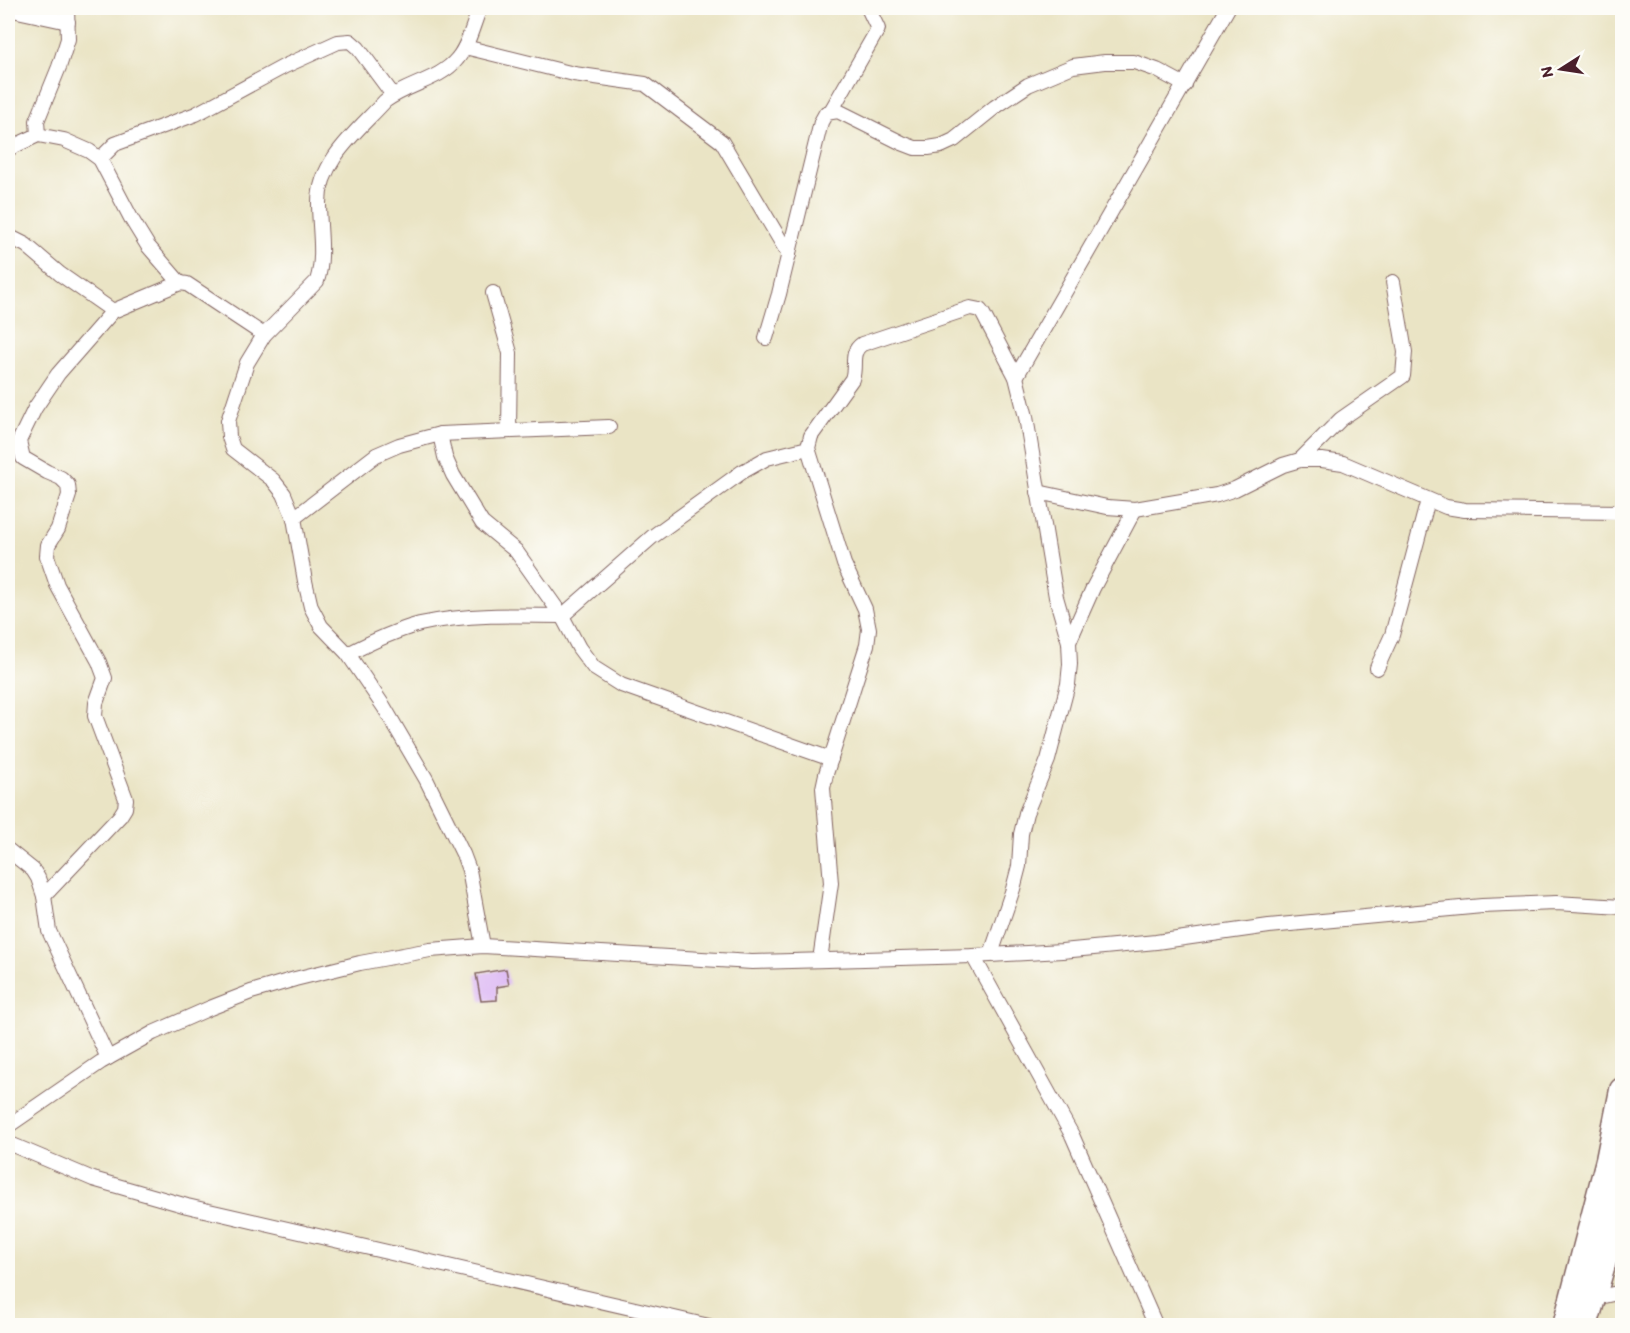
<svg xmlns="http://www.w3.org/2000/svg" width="1630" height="1333" viewBox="0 0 1630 1333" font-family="Itim,sans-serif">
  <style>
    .building { fill: #d9b1f4 }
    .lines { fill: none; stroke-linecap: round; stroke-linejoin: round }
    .minor-casing { stroke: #826461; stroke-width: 16 }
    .trunk-casing { stroke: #826461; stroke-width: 27 }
    .minor { stroke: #fff; stroke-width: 14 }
    .trunk { stroke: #fff; stroke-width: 24 }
  </style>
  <rect width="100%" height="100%" fill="#fdfcf7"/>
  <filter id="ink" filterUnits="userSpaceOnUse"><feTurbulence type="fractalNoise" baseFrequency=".0167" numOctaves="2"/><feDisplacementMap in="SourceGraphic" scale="12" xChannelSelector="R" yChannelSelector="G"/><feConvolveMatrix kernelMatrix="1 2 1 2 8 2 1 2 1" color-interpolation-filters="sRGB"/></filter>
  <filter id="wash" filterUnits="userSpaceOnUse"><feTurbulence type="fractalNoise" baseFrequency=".008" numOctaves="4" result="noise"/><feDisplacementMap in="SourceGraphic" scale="24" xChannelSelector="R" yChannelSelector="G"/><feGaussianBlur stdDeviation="1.35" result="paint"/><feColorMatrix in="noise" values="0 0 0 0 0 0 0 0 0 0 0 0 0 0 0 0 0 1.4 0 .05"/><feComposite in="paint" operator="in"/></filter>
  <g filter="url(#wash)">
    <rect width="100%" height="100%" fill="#eae4c5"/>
    <g id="blocks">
      <path class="building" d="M506,969L509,985L497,987V1000L481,1001L476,974Z"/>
    </g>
  </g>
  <g filter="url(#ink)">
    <use href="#blocks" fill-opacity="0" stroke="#826461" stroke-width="1.5"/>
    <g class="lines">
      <g class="minor-casing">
        <g id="minor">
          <path d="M480,8C473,24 469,45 457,59C440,80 407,84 385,101C359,130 319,160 319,203C319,228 325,257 317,281L264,335L247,363L228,421L229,437L233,449L273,480L284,494L294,518L305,581L311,607L321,626L348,654L384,707L426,779L463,854L469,870L483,946"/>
          <path d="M8,9L68,22"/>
          <path d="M465,47L574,74L645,84L722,142L789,255"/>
          <path d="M831,111L878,29L868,8"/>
          <path d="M38,135L37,121L59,67L68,39L67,8"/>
          <path d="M8,149L38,135L64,140L89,151L100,159L132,220L148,246L180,283"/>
          <path d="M100,159L115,144L196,114L285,66L338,42L350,41L358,48L393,95"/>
          <path d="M8,236L26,245L60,274L113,311L180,283L187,284L264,335"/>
          <path d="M493,293L510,353L509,431"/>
          <path d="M766,338L779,294L821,122L826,113L838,111L902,143L915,148H928L941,146L954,140L995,107L1028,85L1073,66L1105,62H1134L1157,70L1185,85"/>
          <path d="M1016,377L1228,8"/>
          <path d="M440,434L445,457L453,475L482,523L516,551L562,616L579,648L594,668L621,685L831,759"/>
          <path d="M1300,460L1341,419L1403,376L1405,352L1393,282"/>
          <path d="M1038,492L1107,507L1135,509L1217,495L1235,489L1283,465L1300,460H1322L1343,463L1446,507L1465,510L1622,512"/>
          <path d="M294,518L376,455L399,445L440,434L609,427"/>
          <path d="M1069,642L1093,588L1135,509"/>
          <path d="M348,654C371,642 394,631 420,624C465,614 515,615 562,616L652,537L742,472L767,458L808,448"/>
          <path d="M1377,668L1392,635L1428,500"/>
          <path d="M8,850L33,870L38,878L44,896L49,931L108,1058"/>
          <path d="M44,896L120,816L125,808L126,799L95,716L96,703L105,678L99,662L57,585L47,556L48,545L58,529L69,495L68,485L61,478L47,472L23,458L19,441L35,408L58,374L113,311"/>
          <path d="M973,956L1072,1135L1156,1326"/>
          <path d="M820,960L831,883L823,788L826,774L867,645L869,629L865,609L844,564L808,448L811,436L852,379C857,366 849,353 862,344L970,308L980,310L983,314L1016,377L1026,417L1056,597L1069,642L1070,664L1068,684L1048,760L1026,813L1021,834L1019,866L1013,889L991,954"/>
          <path d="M8,1126L101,1062L153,1033L210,1008L251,992L295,979L360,963L430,950L483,946L752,962L973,956L1062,951L1156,942L1269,926L1482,906L1556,903L1622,907"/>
          <path d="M8,1143L93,1179L187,1206L709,1326"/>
          <path d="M1590,1299L1622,1292"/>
        </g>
      </g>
      <g class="trunk-casing">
        <g id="trunk">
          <path d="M1565,1326L1608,1160L1622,1090"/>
          <path d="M1585,1326L1604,1261L1622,1183"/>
        </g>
      </g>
      <use href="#minor" class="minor"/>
      <use href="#trunk" class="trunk"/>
    </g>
  </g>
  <rect width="1630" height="1333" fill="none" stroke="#fdfcf7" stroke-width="30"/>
  <g transform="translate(1561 69) rotate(258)" stroke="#fdfcf7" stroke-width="4.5" paint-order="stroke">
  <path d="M0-4.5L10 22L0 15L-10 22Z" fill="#4a1f2b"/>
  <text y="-9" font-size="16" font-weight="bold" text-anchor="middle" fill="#4a1f2b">N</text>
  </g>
</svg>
